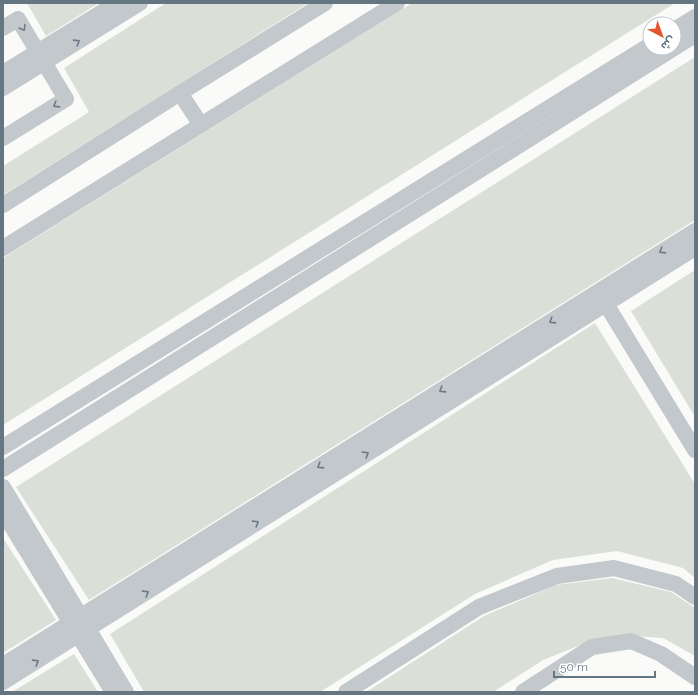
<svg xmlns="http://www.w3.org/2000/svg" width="698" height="695" viewBox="0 0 698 695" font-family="Raleway,'Noto Sans Arabic',sans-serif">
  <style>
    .green { fill: #dadfd7 }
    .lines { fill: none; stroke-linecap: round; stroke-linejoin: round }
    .minor { stroke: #c3c8cc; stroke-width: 16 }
    .oneway { stroke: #6a7a87 }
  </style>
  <rect width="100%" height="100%" fill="#fafaf8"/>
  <g class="green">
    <path d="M27,3H99L46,36Z"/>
    <path d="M166,3H308L3,195V166L89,112L64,68Z"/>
    <path d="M412,3H675L3,425V258Z"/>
    <path d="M695,57V220L89,600L16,487Z"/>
    <path d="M695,270V417L631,311Z"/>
    <path d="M595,323L695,484V578L683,568L617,551L553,560L475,594L320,692H144L110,634Z"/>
    <path d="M3,538L56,620L3,653Z"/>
    <path d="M612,578L671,592L695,608V656L663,638L620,635L588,642L543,660L493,692H366L484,616L556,585Z"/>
    <path d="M74,654L98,692H12Z"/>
  </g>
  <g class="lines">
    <g class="minor">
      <path d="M3,28L18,19L66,99L3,138"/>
      <path d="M674,30L695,17"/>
      <path d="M3,73L117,3"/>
      <path d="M3,88L140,3"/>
      <path d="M180,93L201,125"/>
      <path d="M3,205L180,93L325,3"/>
      <path d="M3,248L397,3"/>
      <path d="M606,304L695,450"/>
      <path d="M3,447L650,45"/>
      <path d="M3,469L695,35"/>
      <path d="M3,487L126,692"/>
      <path d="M3,512L113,692"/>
      <path d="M3,665L695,231"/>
      <path d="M3,682L695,248"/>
      <path d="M346,692L479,607L557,576L614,568L676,584L695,597"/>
      <path d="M523,692L592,647L631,641L661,654L695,677"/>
    </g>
  </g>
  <defs><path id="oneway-chevron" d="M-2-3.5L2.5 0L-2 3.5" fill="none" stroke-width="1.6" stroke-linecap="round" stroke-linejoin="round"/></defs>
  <g class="oneway">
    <use href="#oneway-chevron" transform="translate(23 28) rotate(59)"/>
    <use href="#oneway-chevron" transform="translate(77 42) rotate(-32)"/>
    <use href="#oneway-chevron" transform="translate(56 105) rotate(148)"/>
    <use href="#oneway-chevron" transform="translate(662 251) rotate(148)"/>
    <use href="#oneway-chevron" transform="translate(552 321) rotate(148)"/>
    <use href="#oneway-chevron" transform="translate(442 390) rotate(148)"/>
    <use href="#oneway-chevron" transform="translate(366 454) rotate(-32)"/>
    <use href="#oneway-chevron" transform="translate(320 466) rotate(148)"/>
    <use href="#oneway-chevron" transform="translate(256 523) rotate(-32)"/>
    <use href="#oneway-chevron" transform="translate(146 593) rotate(-32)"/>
    <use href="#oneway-chevron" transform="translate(36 662) rotate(-32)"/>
  </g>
  <rect width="698" height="695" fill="none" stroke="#657683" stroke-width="8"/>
  <g transform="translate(662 36) rotate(139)"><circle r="19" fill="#ffffff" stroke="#c1c8cd"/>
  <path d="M0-3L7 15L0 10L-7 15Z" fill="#e4572e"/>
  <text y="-6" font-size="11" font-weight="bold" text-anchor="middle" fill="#657683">ش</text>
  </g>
  <path d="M554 671v6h101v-6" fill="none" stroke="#657683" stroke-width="2"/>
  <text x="560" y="671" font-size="12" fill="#657683" stroke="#ffffff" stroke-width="3" paint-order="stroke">50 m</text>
</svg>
